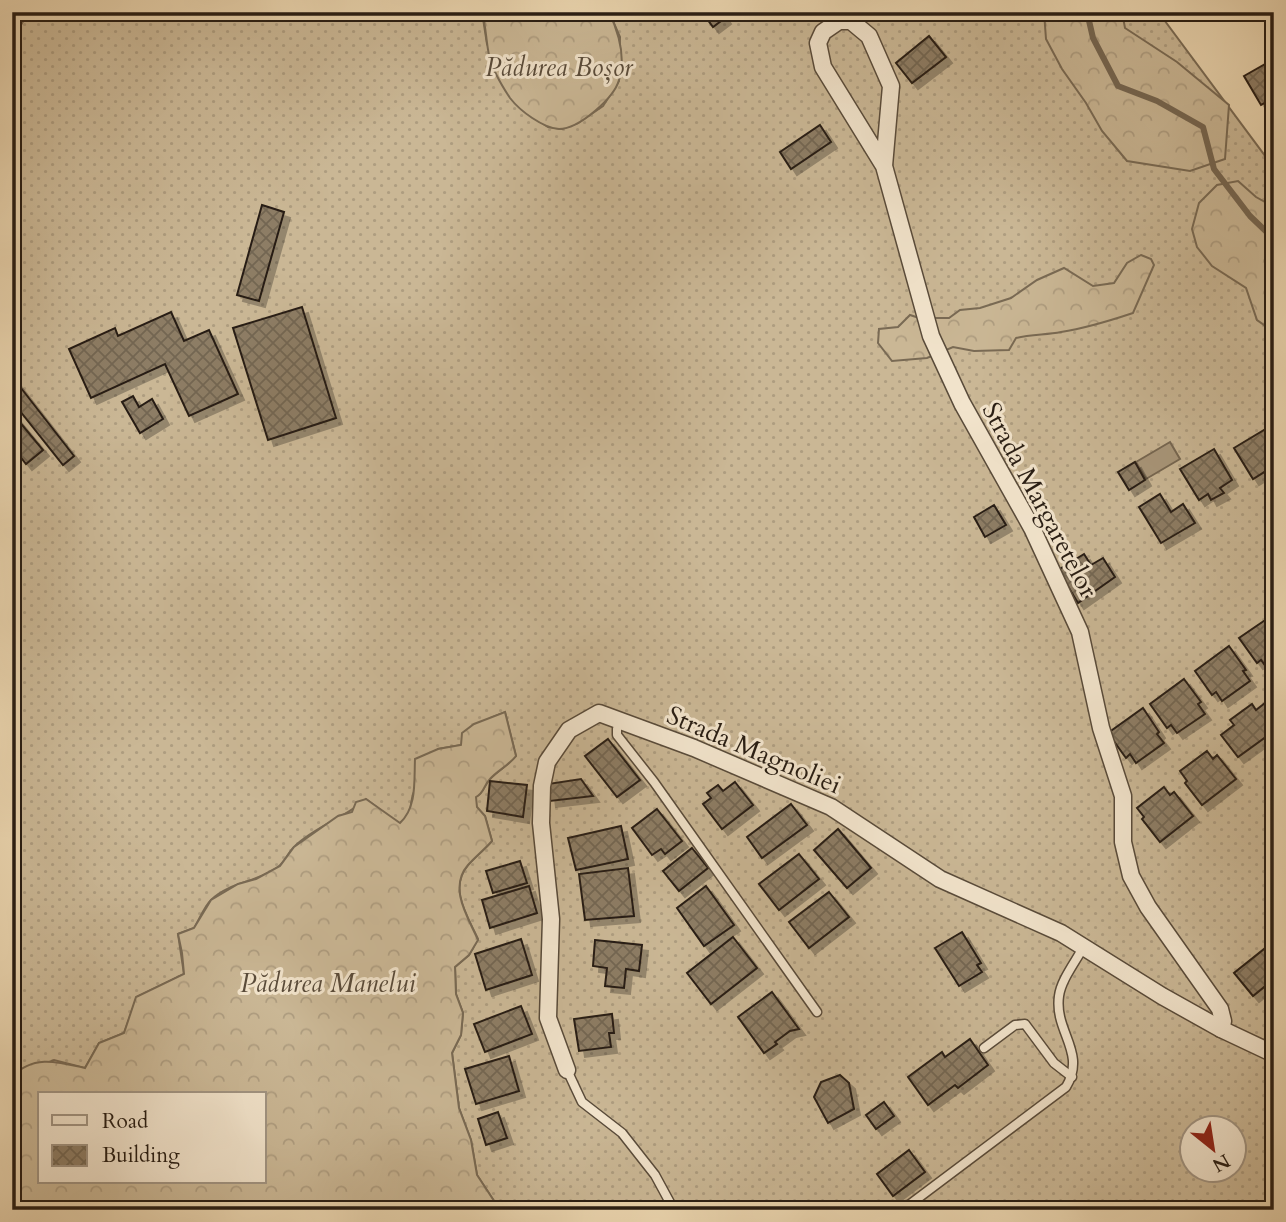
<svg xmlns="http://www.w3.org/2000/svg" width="1286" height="1222" viewBox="0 0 1286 1222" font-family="Cardo,serif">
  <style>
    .grass { fill: url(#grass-dots); stroke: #796a54; stroke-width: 2; fill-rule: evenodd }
    .forest { fill: url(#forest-crowns); stroke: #796a54; stroke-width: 2; fill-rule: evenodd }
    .water { fill: #a9977b; stroke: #756651; stroke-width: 2 }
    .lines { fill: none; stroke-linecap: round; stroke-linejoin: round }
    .stream { stroke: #756651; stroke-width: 6 }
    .building { fill: url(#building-cross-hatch); stroke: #281d13; stroke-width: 2; filter: url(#shadow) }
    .lane-casing { stroke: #594b3a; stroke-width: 11 }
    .street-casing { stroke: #594b3a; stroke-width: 19 }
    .lane { stroke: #f2e4cc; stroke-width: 8 }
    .street { stroke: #f2e4cc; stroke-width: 16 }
    .labels { text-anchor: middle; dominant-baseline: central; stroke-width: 6; stroke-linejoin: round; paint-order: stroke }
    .park-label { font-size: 26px; font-style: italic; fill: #594b3a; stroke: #f2e4cc }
    .street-label { font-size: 26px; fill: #281d13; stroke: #f2e4cc }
  </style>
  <defs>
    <pattern id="grass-dots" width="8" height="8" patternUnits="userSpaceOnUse" patternTransform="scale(1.75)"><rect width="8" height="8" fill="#cab795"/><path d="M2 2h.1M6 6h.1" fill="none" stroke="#ae9d80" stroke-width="1.8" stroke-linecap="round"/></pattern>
    <pattern id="forest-crowns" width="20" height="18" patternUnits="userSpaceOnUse" patternTransform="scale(1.75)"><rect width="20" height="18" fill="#cab795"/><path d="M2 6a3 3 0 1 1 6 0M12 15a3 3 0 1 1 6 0" fill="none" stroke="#ae9d80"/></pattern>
    <pattern id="building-cross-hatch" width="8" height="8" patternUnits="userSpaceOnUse" patternTransform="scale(1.75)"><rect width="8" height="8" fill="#8d7d65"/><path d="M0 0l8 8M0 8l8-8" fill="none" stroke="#736652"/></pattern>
    <filter id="shadow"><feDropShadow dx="6" dy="6" stdDeviation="0" flood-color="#0004"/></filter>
  </defs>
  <rect width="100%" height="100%" fill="#ebd6b0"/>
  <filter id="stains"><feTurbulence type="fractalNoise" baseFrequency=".00286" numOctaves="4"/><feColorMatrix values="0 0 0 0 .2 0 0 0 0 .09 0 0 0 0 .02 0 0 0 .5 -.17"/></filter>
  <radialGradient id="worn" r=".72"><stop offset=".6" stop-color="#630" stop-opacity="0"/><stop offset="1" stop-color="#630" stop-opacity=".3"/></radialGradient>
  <path class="grass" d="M28,12H482L487,44L521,109L548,127L562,129L578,123L603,106L619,81L620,37L609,12H1169L1162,17L1274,168V1210H500L477,1175L471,1140L459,1108L452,1053L461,1035L463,1013L456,994L455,967L469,955L478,939C468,917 448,888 468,865C475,857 484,850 492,841L485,816L476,807V797C485,792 483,786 490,779C498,770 508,766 516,756L505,712L490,718L461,745L438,749C431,762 421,775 415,789C407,805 417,808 399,824L366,799C345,818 316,826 295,846C288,852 285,862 278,867C258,882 229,882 211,900C204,907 199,920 194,928L178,934L184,974L137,997L124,1033L99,1043L85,1068L54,1060L12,1077V41ZM1192,1128H1234V1170H1192Z"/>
  <g class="forest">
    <path d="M12,12H28L12,41Z"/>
    <path d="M482,12H609C619,33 626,57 619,80C614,98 579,129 559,129C543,128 520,111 510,98C502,86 492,68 489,55C486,41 486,26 482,12Z"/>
    <path d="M1044,12H1122L1125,28L1177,62L1229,105L1225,159L1190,171L1127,161L1102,131L1086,103L1062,69L1046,39Z"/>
    <path d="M1238,181L1256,197L1274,207V332L1257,320L1246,288L1212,266L1197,247L1192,229L1199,203L1217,185Z"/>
    <path d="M1141,255L1151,259L1154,265L1133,313C1109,321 1087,328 1061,332C1046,335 1032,334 1016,338L1009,350L974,351L953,347L927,358L892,361L878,343L879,329L898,327L910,315L919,318H949L960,310L980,308L1011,298L1037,280L1064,268L1093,286L1114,283L1127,263Z"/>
    <path d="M505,712L516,756C508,766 498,770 490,779C483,786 485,792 476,797L477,807L485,816L492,841C484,850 475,857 468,865C448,888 468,917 478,940L469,955L455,967L456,994L463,1013L461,1035L452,1053L459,1108L471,1140L477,1175L500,1210H12V1077C33,1054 59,1062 85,1068L99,1043L124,1033L136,997L184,974L182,953L178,934L194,928L211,900L238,884L256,879L280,866L294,847L338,816L352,812L356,802L366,799L400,823C417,807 414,782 415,759L438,749L461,745L462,733L474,724ZM264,1094V1182H40V1094Z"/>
  </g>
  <path class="water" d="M1170,442L1180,459L1146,479L1136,462Z"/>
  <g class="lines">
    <path class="stream" d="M1087,12L1093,38L1118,86L1157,101L1203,127L1214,169L1250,216L1274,239"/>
  </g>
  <g class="building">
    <path d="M702,12H721L725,18L713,27Z"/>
    <path d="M929,36L946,57L912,83L896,63Z"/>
    <path d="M1274,59V98L1261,105L1244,76Z"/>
    <path d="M820,125L831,142L791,169L780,152Z"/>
    <path d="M262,205L284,212L259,301L237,295Z"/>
    <path d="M302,307L336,418L268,440L233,328Z"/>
    <path d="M171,312L184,341L209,330L238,394L189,416L165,364L91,398L69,349L115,328L118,336Z"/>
    <path d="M14,379L74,456L63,465L12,401Z"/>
    <path d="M133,396L139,407L152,399L163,419L140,433L122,402Z"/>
    <path d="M13,414L43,450L26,464L12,446Z"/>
    <path d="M1274,424V466L1253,479L1234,448Z"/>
    <path d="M1214,449L1232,480L1220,488L1224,493L1211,500L1208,494L1199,500L1180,469Z"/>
    <path d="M1135,462L1145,480L1129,490L1118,472Z"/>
    <path d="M1160,494L1171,512L1183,504L1195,523L1161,543L1139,507Z"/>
    <path d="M994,505L1006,525L985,537L974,517Z"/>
    <path d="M1084,554L1091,565L1103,558L1115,577L1078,603L1058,570Z"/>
    <path d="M1274,614V663L1267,668L1261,660L1257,663L1239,638Z"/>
    <path d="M1229,646L1246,670L1243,671L1250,681L1222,701L1216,692L1212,695L1195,671Z"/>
    <path d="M1184,679L1201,702L1198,704L1205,714L1177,733L1171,725L1167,728L1150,704Z"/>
    <path d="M1274,696V731L1238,757L1221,735L1234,725L1230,720L1252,704L1256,710Z"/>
    <path d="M1143,708L1159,732L1157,734L1164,743L1136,763L1130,754L1126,758L1108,733Z"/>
    <path d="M608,739L640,780L617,797L585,756Z"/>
    <path d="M1207,751L1213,759L1217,755L1236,779L1202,805L1185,783L1187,781L1180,771Z"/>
    <path d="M581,779L593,796L550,801L548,784Z"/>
    <path d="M490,781L527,785L523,817L487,811Z"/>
    <path d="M735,782L753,805L722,829L703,804L711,798L707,793L718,785L723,791Z"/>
    <path d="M1164,787L1170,795L1174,792L1193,816L1160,842L1142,819L1144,817L1137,808Z"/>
    <path d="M791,804L807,825L762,858L747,837Z"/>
    <path d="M657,809L682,841L665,854L661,849L652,855L632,828Z"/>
    <path d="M621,826L628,859L576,870L568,838Z"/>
    <path d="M838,829L871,868L847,888L814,850Z"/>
    <path d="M692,848L708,868L679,891L663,871Z"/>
    <path d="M799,854L819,879L779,910L759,884Z"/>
    <path d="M520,861L527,883L493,893L486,871Z"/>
    <path d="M628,868L634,916L585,920L579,874Z"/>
    <path d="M529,886L537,913L490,928L482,900Z"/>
    <path d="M706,886L734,925L704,946L677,908Z"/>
    <path d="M829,892L849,917L809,948L789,922Z"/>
    <path d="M962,932L981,963L977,965L982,972L959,986L935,948Z"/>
    <path d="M733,937L757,968L711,1004L687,973Z"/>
    <path d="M521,939L532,975L486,990L475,954Z"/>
    <path d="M595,940L642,945L639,971L626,969L624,988L605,986L607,968L593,966Z"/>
    <path d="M1274,941V979L1253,996L1234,973Z"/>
    <path d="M772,992L799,1029L790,1031L775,1042L777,1044L764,1053L738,1017Z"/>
    <path d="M521,1006L532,1034L485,1052L474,1024Z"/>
    <path d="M612,1014L614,1033H609L611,1047L579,1051L574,1019Z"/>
    <path d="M970,1039L988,1065L958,1088L955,1085L928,1105L908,1077L942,1052L945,1057Z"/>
    <path d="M509,1056L519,1091L476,1104L465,1069Z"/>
    <path d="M840,1075L849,1083L854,1109L828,1123L814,1097L821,1082Z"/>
    <path d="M884,1102L894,1116L876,1129L866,1115Z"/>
    <path d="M498,1112L507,1138L486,1145L478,1119Z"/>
    <path d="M909,1150L925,1172L893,1196L877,1174Z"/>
  </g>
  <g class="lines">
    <g class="lane-casing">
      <g id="lane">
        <path d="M620,720L617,729V735L654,782L817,1012"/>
        <path d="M984,1048L1015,1025L1025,1024L1054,1063L1072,1077"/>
        <path d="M567,1070L582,1102L622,1133L655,1175L674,1210"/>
        <path d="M905,1208L1066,1087C1087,1052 1054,1032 1059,996C1061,980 1076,961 1084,946"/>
      </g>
    </g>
    <g class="street-casing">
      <g id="street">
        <path d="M884,166L891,86L869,36L851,21H839L823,32L818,43L823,67L884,166L931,336L962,403L1032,528L1080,632L1101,728L1123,796V842L1131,876L1148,907L1220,1009L1223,1021L1221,1029"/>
        <path d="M567,1070L548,1018L551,919L541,823L542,786L547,762L569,730L599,713L694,748L831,807L940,879L1061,933L1162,996L1221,1029L1274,1054"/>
      </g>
    </g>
    <use href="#lane" class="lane"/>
    <use href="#street" class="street"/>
  </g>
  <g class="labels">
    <g class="park-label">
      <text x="559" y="67">Pădurea Boșor</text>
      <text x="328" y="983">Pădurea Manelui</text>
    </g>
    <g class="street-label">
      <text transform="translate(1040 500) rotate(62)">Strada Margaretelor</text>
      <text transform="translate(754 750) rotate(23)">Strada Magnoliei</text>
    </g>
  </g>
  <rect width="1286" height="1222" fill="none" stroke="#ebd6b0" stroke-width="42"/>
  <rect x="14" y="14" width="1258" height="1194" fill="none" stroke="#281d13" stroke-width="3.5"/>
  <rect x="21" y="21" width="1244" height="1180" fill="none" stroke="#281d13" stroke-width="2"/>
  <rect x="38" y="1092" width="228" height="91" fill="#f2e4cc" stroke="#a19482" stroke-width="2"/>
  <rect x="52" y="1115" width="35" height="10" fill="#f2e4cc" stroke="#a19482" stroke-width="2"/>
  <text x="102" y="1128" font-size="21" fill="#281d13">Road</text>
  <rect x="52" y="1145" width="35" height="21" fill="url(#building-cross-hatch)" stroke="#a19482" stroke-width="2"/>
  <text x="102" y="1162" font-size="21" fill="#281d13">Building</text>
  <g transform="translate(1213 1149) rotate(150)"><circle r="33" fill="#f2e4cc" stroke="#a19482" stroke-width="2"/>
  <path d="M0-5L12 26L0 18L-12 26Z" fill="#8f2418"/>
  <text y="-10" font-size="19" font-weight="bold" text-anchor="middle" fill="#281d13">N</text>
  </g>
  <rect width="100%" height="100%" filter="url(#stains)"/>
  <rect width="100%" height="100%" fill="url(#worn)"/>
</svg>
